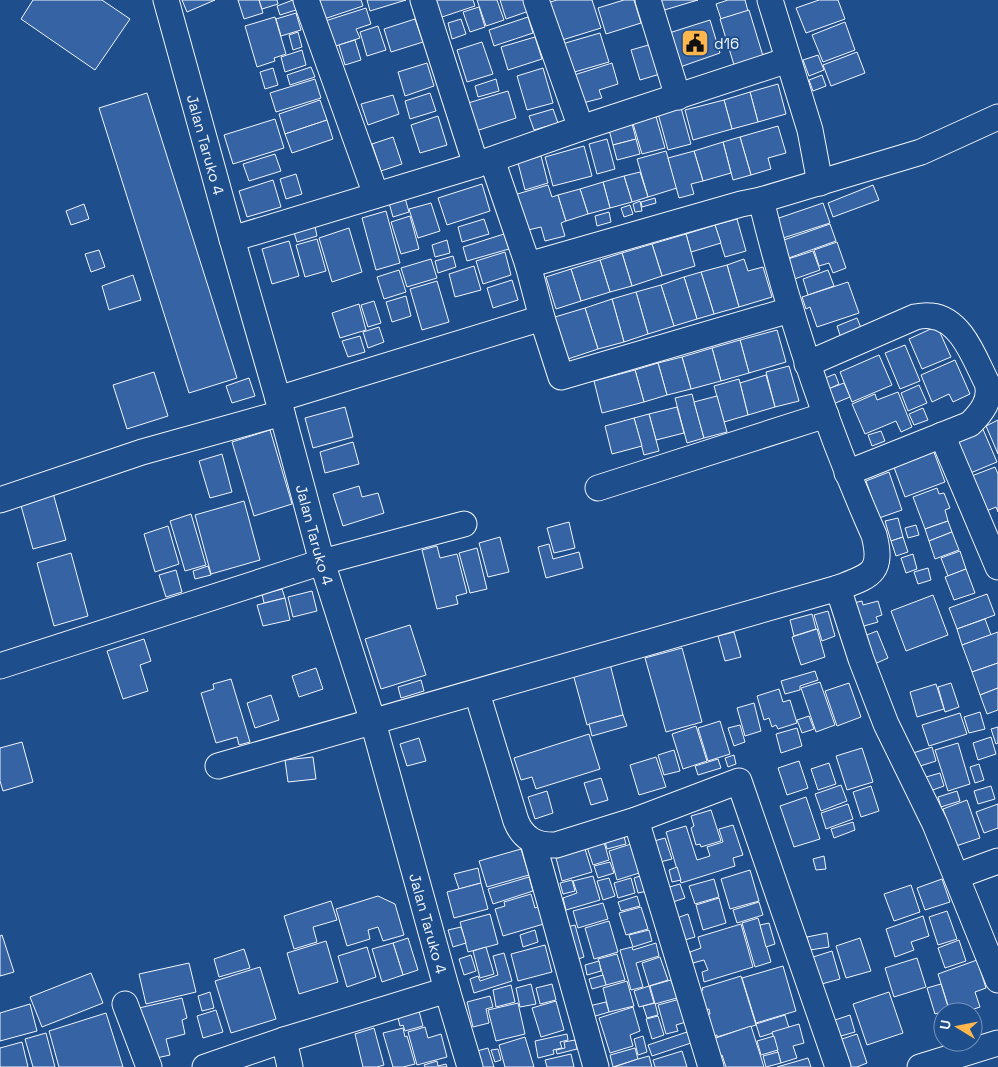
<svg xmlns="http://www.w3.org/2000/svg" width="998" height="1067" viewBox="0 0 998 1067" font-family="'Space Grotesk',sans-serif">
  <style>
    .building { fill: #3563a3; stroke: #f2f6ff }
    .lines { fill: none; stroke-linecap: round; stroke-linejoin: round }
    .minor-casing { stroke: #f2f6ff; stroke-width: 27 }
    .minor { stroke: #1f4e8c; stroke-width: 25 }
    .labels { text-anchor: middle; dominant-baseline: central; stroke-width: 4; stroke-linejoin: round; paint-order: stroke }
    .poi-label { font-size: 15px; fill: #f2f6ff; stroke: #1f4e8c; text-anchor: start }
    .street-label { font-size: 15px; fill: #f2f6ff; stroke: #1f4e8c }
  </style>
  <rect width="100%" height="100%" fill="#1f4e8c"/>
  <g class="building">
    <path d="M33,0H102L130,19L95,70L21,19Z"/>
    <path d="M182,0H215L187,12Z"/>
    <path d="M238,0H259L263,13L244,19Z"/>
    <path d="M259,0H277L278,4L262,9Z"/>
    <path d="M293,0L296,10L280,15L277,6Z"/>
    <path d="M318,0H361L363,6L324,19Z"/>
    <path d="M367,0H406L370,11Z"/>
    <path d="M432,0H473L475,6L439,18Z"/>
    <path d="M477,0H497L504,20L486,26Z"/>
    <path d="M500,0H526L529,11L506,19Z"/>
    <path d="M557,0H592L601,28L559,41L547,3Z"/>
    <path d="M624,0H634L641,23L606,34L598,8Z"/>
    <path d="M657,0H698L661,11Z"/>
    <path d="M728,0H745L748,11L721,19L716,4Z"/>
    <path d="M819,0H838L845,19L806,33L796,8Z"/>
    <path d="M479,7L485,27L470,32L463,12Z"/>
    <path d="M366,8L371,24L356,29L360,38L330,48L322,22Z"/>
    <path d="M749,10L763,56L734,65L720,19Z"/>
    <path d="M296,13L301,30L281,36L276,19Z"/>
    <path d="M275,17L286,54L274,58L275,61L257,67L245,26Z"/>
    <path d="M528,17L533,33L494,46L489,30Z"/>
    <path d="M415,19L423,42L391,52L384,29Z"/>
    <path d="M461,19L466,34L452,39L448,23Z"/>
    <path d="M710,20L720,53L680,67L669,33Z"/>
    <path d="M845,22L855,50L823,62L812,35Z"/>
    <path d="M378,26L386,50L367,56L360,32Z"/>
    <path d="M298,32L302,47L293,50L289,35Z"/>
    <path d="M600,33L609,62L571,73L562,44Z"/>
    <path d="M535,37L542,59L508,70L501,47Z"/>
    <path d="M355,40L361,60L345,65L339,45Z"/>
    <path d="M482,42L493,74L467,82L457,50Z"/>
    <path d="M652,44L660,74L640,80L631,50Z"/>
    <path d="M302,50L306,65L285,72L281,57Z"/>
    <path d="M857,52L865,73L831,86L823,65Z"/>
    <path d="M818,55L824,70L809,76L803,60Z"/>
    <path d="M427,63L434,86L405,96L398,72Z"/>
    <path d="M612,63L618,84L599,90L602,98L579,104L571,76Z"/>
    <path d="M311,67L315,77L290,85L287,75Z"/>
    <path d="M273,68L278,85L265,89L260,72Z"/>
    <path d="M543,68L553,103L527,110L517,76Z"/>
    <path d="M822,75L826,86L813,91L809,80Z"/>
    <path d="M315,79L321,98L276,112L270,93Z"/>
    <path d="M496,79L499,91L478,97L475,86Z"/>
    <path d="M778,84L786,114L758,122L750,92Z"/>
    <path d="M508,91L516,118L476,131L468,103Z"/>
    <path d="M750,92L758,122L732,129L724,100Z"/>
    <path d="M147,93L237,378L189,393L99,108Z"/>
    <path d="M430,93L436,111L410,119L405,101Z"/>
    <path d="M393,95L399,114L368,125L361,104Z"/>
    <path d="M320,100L327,120L285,134L279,114Z"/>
    <path d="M724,100L732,129L693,140L685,110Z"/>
    <path d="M680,104L691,144L668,150L657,110Z"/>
    <path d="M553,109L558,123L534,130L529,116Z"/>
    <path d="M655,113L665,148L642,154L632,120Z"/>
    <path d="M438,116L447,145L420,153L411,125Z"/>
    <path d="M275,119L284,148L233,164L224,135Z"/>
    <path d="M327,120L333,139L292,153L285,134Z"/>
    <path d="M631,120L636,139L613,145L608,126Z"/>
    <path d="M778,126L786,153L768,158L771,169L751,175L740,137Z"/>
    <path d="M393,137L402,164L381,171L372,144Z"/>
    <path d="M740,137L751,175L733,180L723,142Z"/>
    <path d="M607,139L615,169L597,174L589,144Z"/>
    <path d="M636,139L640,154L617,160L613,145Z"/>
    <path d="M723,142L731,173L703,181L694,151Z"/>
    <path d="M584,146L592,176L553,186L545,157Z"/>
    <path d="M666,151L677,188L648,197L637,159Z"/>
    <path d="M694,151L703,181L691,184L694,194L679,198L668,158Z"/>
    <path d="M275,154L281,171L249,181L243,164Z"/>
    <path d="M541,156L548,183L525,190L518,163Z"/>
    <path d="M640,172L648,197L632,202L624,176Z"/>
    <path d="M296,174L302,194L286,199L280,179Z"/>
    <path d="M624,176L632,202L610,208L603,182Z"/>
    <path d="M273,180L281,207L247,217L239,191Z"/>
    <path d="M603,182L610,208L588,214L580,189Z"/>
    <path d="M482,184L490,211L447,225L438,198Z"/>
    <path d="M548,185L552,197L558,195L566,221L561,223L565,236L545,241L541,227L524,231L514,195Z"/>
    <path d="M873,185L879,200L833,217L828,203Z"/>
    <path d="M580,189L588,214L566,221L558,195Z"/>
    <path d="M405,198L409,212L393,217L389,203Z"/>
    <path d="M655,198L656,203L642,207L641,202Z"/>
    <path d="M640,201L642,211L635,212L633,204Z"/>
    <path d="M431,203L440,231L418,238L409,209Z"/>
    <path d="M823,203L830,223L780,239L773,220Z"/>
    <path d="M84,204L89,219L71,225L66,211Z"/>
    <path d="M630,205L633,214L624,217L621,208Z"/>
    <path d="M386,211L400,263L376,270L362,218Z"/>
    <path d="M609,212L611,222L597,226L595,216Z"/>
    <path d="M410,216L419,249L401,254L391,222Z"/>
    <path d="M484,219L489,234L462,242L458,227Z"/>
    <path d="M737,219L746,251L725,257L715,225Z"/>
    <path d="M314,222L317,236L297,242L293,229Z"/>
    <path d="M830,224L836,241L786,259L781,241Z"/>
    <path d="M715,225L721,243L691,252L686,234Z"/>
    <path d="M349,228L362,272L332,282L319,238Z"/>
    <path d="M504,234L509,249L467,261L463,247Z"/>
    <path d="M686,234L695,266L662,276L652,244Z"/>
    <path d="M317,239L326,271L305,277L296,245Z"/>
    <path d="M447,240L450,253L435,257L432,245Z"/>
    <path d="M289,241L299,276L272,284L262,249Z"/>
    <path d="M837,242L846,268L833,273L829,263L819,266L814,250Z"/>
    <path d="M652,244L662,276L632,286L622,253Z"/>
    <path d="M99,250L105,267L91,272L85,254Z"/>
    <path d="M813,251L820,270L789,281L782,261Z"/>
    <path d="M505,252L511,275L483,284L476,261Z"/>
    <path d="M622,253L632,286L610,292L600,260Z"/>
    <path d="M453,256L456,267L438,273L435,261Z"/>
    <path d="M431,259L437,278L407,287L401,268Z"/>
    <path d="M744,259L748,271L763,267L772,297L739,307L727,265Z"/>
    <path d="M600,260L610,292L581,301L571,269Z"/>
    <path d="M727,265L739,307L714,314L701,272Z"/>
    <path d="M474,266L481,290L455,297L449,274Z"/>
    <path d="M571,269L581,301L556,309L546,277Z"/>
    <path d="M399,270L406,292L384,299L377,277Z"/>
    <path d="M828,270L834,286L808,295L803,279Z"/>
    <path d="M701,272L714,314L697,319L684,277Z"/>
    <path d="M133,275L141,300L109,310L102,286Z"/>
    <path d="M684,277L697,319L674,326L661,285Z"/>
    <path d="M512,280L518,300L493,308L487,288Z"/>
    <path d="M437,281L449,322L422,330L410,289Z"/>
    <path d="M848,282L859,313L817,327L810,307L806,309L802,297Z"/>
    <path d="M661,285L674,326L648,334L636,292Z"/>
    <path d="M636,292L648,334L624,342L612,299Z"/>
    <path d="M406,296L411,316L392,322L386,302Z"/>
    <path d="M612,299L624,342L598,349L585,308Z"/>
    <path d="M374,301L381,323L368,327L361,305Z"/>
    <path d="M359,304L366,330L340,338L332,313Z"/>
    <path d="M585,308L598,349L568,359L555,317Z"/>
    <path d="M857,318L863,333L842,341L837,326Z"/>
    <path d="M937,326L951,357L922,369L909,339Z"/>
    <path d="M379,327L384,342L368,348L363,332Z"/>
    <path d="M777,330L786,362L749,373L740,340Z"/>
    <path d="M360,336L365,352L348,357L342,341Z"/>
    <path d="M740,340L749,373L721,381L712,348Z"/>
    <path d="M905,345L920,381L900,389L885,353Z"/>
    <path d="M712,348L721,381L691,389L682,357Z"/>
    <path d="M879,355L892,385L852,402L840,372Z"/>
    <path d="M682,357L691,389L667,395L658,363Z"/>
    <path d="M955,360L970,394L953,402L949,394L932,402L921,375Z"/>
    <path d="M658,363L667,395L644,402L635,370Z"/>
    <path d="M789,366L799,401L775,407L766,372Z"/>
    <path d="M635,370L644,402L602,413L594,381Z"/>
    <path d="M154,372L168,416L127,429L113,385Z"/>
    <path d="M835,374L839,384L829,389L825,378Z"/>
    <path d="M766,375L775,407L748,415L740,383Z"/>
    <path d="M249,378L255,396L232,403L226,386Z"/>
    <path d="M739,379L748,415L724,422L714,386Z"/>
    <path d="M844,383L850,397L833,404L828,389Z"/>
    <path d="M919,385L927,403L908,411L901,393Z"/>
    <path d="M898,392L912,427L901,432L896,421L865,434L852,404L875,394L877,400Z"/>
    <path d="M692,394L704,438L687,443L675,398Z"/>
    <path d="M717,396L727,432L704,438L694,402Z"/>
    <path d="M345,407L353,437L313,448L305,418Z"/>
    <path d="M677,407L684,433L656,440L649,414Z"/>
    <path d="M923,408L928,420L914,425L909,414Z"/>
    <path d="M649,414L659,451L644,455L634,418Z"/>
    <path d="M634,418L642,446L612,454L605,426Z"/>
    <path d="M998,420V454L986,426Z"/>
    <path d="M982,427L997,462L968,474L953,439Z"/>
    <path d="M270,430L292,504L254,516L232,442Z"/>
    <path d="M881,431L885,441L872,446L868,435Z"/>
    <path d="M353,442L359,464L325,473L320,452Z"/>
    <path d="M932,447L945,482L905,497L892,462Z"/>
    <path d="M222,454L232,492L210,498L199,461Z"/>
    <path d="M995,467L998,474V512L996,507L984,512L969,477Z"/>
    <path d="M889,472L902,510L879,518L866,481Z"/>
    <path d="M359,486L362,497L378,493L384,513L343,526L333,494Z"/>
    <path d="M937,488L939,494L944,493L950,508L945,510L948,521L925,529L913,497Z"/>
    <path d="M53,493L66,540L33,549L20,502Z"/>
    <path d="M244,501L260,560L211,574L195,515Z"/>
    <path d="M191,514L206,565L185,571L170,521Z"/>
    <path d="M898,518L903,537L891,541L885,521Z"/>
    <path d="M948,521L952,532L929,541L925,529Z"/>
    <path d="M569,522L575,548L554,553L547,528Z"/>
    <path d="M916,525L919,535L908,538L905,528Z"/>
    <path d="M168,526L179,564L155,572L144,534Z"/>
    <path d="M952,532L959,550L935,559L929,541Z"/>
    <path d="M500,537L509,572L488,577L479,543Z"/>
    <path d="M903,537L908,552L896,556L891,541Z"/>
    <path d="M549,544L553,559L579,552L583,568L546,578L538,547Z"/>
    <path d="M437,546L440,558L457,554L467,593L456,596L458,604L437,609L422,550Z"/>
    <path d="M477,548L487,589L470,593L459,553Z"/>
    <path d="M960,551L966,569L948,576L941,558Z"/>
    <path d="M71,553L88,616L54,626L37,563Z"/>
    <path d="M913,554L917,569L906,573L901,558Z"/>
    <path d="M208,566L211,575L195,579L193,571Z"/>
    <path d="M928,568L931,580L918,584L914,572Z"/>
    <path d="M966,569L975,593L954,600L945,577Z"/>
    <path d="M176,570L182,592L166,597L159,575Z"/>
    <path d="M282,589L285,598L264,603L262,594Z"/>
    <path d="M312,591L317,611L293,617L288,597Z"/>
    <path d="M987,594L995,615L957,629L949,608Z"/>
    <path d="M933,595L948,635L906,651L891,611Z"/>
    <path d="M285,598L290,620L263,626L257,605Z"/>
    <path d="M862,601L863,605L878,601L882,615L876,617L878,622L857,628L849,604Z"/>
    <path d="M828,611L835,636L822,641L814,615Z"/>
    <path d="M812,614L816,629L794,636L790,620Z"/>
    <path d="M985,619L991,635L962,645L957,629Z"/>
    <path d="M410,625L426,675L381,689L365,639Z"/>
    <path d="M817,629L825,657L801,665L792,637Z"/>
    <path d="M877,631L888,658L870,666L859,638Z"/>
    <path d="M734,632L741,657L725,661L718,636Z"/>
    <path d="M998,632V663L972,672L962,645Z"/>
    <path d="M144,639L151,661L140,665L148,691L123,699L107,651Z"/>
    <path d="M682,648L702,722L666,732L645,658Z"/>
    <path d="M998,663V688L980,695L972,672Z"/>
    <path d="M610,664L623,715L587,725L573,674Z"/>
    <path d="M316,668L323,689L299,697L292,676Z"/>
    <path d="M815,671L818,680L800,686V690L785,694L781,681Z"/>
    <path d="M231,679L250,742L239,745L237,737L216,743L201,693L214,689L213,684Z"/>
    <path d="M421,680L424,691L401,698L398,687Z"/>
    <path d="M820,682L835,725L816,732L801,688Z"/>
    <path d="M849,683L861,717L837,726L825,691Z"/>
    <path d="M951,683L959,707L945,712L938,687Z"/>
    <path d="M936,684L944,709L917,717L910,692Z"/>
    <path d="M998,688V710L987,714L980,695Z"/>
    <path d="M779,689L783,702L790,700L797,723L778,729L776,725L772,727L769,718L764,720L757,696Z"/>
    <path d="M271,695L279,720L255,728L247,703Z"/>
    <path d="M754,703L761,731L745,736L737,708Z"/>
    <path d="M980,712L985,729L969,733L964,717Z"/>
    <path d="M960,713L967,734L929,746L922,725Z"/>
    <path d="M623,715L627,726L592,736L589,724Z"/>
    <path d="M809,716L814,729L802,733L797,720Z"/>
    <path d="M720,721L730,754L708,761L698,728Z"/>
    <path d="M740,725L745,742L734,746L728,728Z"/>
    <path d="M696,726L707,761L683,769L672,734Z"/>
    <path d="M998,727V743L996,744L991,729Z"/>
    <path d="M797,728L802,746L781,753L776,734Z"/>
    <path d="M589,734L600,769L536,789L532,777L521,780L514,758Z"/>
    <path d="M991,737L996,754L978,760L973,743Z"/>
    <path d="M419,738L426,761L407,766L400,744Z"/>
    <path d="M22,742L33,782L3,791L0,781V748Z"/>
    <path d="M958,743L970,784L948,791L935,750Z"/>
    <path d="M932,747L936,761L917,767L913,753Z"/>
    <path d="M862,748L873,782L847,790L836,756Z"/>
    <path d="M674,750L680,771L664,775L658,755Z"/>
    <path d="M734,755L736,764L728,767L725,758Z"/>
    <path d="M313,757L316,779L288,782L285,760Z"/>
    <path d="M656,757L666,787L639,795L630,765Z"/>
    <path d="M718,759L721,768L698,775L695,766Z"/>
    <path d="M799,761L808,788L787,795L778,768Z"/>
    <path d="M829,763L836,784L818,790L811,769Z"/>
    <path d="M979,764L984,780L975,783L970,767Z"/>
    <path d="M940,773L944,786L930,791L926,777Z"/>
    <path d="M601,778L608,800L591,805L584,783Z"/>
    <path d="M841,785L847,801L821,811L815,794Z"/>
    <path d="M871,786L879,811L861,817L853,792Z"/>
    <path d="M991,786L995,799L978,804L974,791Z"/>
    <path d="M547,791L553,813L535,819L528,797Z"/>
    <path d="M957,791L960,801L941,807L938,797Z"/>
    <path d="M806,797L820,839L794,847L780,806Z"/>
    <path d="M967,800L980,838L956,846L943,809Z"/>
    <path d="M848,804L853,819L826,829L821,813Z"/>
    <path d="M998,804V828L984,833L976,812Z"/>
    <path d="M711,810L721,841L701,847L700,844L696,845L691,828L694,826L691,816Z"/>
    <path d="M853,822L855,830L834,838L831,829Z"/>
    <path d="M733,825L743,855L733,858L735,866L681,883L666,832L686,826L697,860L710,856L707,847L723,842L719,829Z"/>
    <path d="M622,829L626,844L607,849L603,834Z"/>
    <path d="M665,838L672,859L660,862L654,841Z"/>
    <path d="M604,842L609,860L593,865L587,847Z"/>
    <path d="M631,844L639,873L617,880L609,851Z"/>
    <path d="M521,849L529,875L487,887L479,861Z"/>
    <path d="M585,849L592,872L562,881L556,858Z"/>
    <path d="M824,856L826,869L816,870L813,859Z"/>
    <path d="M610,862L614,873L598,878L594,866Z"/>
    <path d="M677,867L681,880L672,882L669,870Z"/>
    <path d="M478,868L481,883L459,889L454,874Z"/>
    <path d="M750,870L759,901L730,909L721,879Z"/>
    <path d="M643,875L648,891L638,893L634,878Z"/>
    <path d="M593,876L600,900L566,910L563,898L577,893L573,881Z"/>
    <path d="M529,877L533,891L493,904L488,889Z"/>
    <path d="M609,878L615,896L603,900L597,881Z"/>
    <path d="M631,878L635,893L618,898L614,883Z"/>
    <path d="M714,879L719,897L695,904L689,886Z"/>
    <path d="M942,879L950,902L925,910L917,888Z"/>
    <path d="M572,880L575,891L563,894L560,883Z"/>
    <path d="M481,883L488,909L454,918L447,892Z"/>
    <path d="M680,884L685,898L670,903L666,888Z"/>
    <path d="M911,885L920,912L894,921L884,894Z"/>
    <path d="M531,894L535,908L542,905L547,923L503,936L495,909L505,906L504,902Z"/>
    <path d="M378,896L395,904L404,935L383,941L378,927L368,930L370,939L347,946L336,909Z"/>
    <path d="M637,896L640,906L621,911L618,902Z"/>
    <path d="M719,898L726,923L703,930L696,905Z"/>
    <path d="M331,901L337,920L313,927L317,942L294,949L284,916Z"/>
    <path d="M759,902L763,915L737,923L733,910Z"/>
    <path d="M603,903L608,919L578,928L573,911Z"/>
    <path d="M641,907L648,929L626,935L619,913Z"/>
    <path d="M947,911L957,939L938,945L929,917Z"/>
    <path d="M490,914L498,944L468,952L460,922Z"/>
    <path d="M688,914L695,937L681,941L674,919Z"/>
    <path d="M923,916L929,936L911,942L914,950L895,957L886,929Z"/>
    <path d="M758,918L771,962L755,967L742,923Z"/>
    <path d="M609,921L618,952L594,959L585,928Z"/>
    <path d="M769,923L775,944L766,947L760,925Z"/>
    <path d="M741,924L753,967L704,982L702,972L708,970L704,960L693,963L690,952L701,948L698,937Z"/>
    <path d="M575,925L584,957L572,961L563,928Z"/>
    <path d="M461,927L466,943L453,947L448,930Z"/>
    <path d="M535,930L538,942L523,947L520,935Z"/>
    <path d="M649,930L652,941L633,947L629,935Z"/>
    <path d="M827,933L829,947L810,950L807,937Z"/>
    <path d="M2,935L14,972L0,976V936Z"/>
    <path d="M408,938L418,970L403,975L393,943Z"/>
    <path d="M860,938L871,971L846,978L836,946Z"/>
    <path d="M959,940L966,961L945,968L938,948Z"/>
    <path d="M326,941L338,982L299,994L287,953Z"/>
    <path d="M393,943L403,975L382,982L372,949Z"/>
    <path d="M656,943L659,956L636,963L643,987L631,990L620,950L632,947L633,950Z"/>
    <path d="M545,945L552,972L518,981L511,954Z"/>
    <path d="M367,947L376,977L347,987L338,956Z"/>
    <path d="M486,947L494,974L480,978L473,951Z"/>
    <path d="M244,949L250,968L219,977L214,959Z"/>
    <path d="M832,951L840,979L818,985L810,958Z"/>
    <path d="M504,953L512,981L474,993L470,979L478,976L480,981L498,975L493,956Z"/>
    <path d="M617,954L625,980L606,985L598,959Z"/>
    <path d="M471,955L476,971L464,975L459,959Z"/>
    <path d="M660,957L668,980L649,986L642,963Z"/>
    <path d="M917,958L926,987L894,997L885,968Z"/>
    <path d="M977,960L986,988L975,992L980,1007L965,1012H950L938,974Z"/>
    <path d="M599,961L601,971L587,975L585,965Z"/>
    <path d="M189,963L196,992L146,1004L139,974Z"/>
    <path d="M783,966L796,1011L756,1023L742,978Z"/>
    <path d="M260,967L276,1019L231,1033L215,981Z"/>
    <path d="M91,973L103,1003L42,1027L30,997Z"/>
    <path d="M603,975L606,985L592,989L589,979Z"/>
    <path d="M741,976L756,1025L717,1037V1035L708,1038L702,1016L710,1014L709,1009L700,1011L695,992L703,990L702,988Z"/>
    <path d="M671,980L677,998L655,1004L650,986Z"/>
    <path d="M627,981L634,1006L609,1012L603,988Z"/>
    <path d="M531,984L536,1004L520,1007L516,988Z"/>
    <path d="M552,984L556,1000L540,1004L536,988Z"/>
    <path d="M941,984L949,1010L935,1014L927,988Z"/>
    <path d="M511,985L515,1002L496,1007L493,990Z"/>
    <path d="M649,986L654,1003L639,1007L634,991Z"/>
    <path d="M210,992L214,1008L202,1011L198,996Z"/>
    <path d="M889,992L903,1033L867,1045L853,1004Z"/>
    <path d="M490,996L493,1007L486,1009L489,1023L473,1027L467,1002Z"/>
    <path d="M182,998L187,1018L182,1020L185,1034L166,1039L170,1055L152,1059L139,1008Z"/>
    <path d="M680,999L686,1022L676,1025L678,1031L666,1034L658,1005Z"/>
    <path d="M556,1001L564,1030L541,1037L532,1008Z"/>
    <path d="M606,1002L609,1012L592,1017L589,1006Z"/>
    <path d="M518,1003L525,1034L496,1041L488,1010Z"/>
    <path d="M655,1003L658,1015L647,1018L643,1006Z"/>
    <path d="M30,1004L37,1031L0,1041V1013Z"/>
    <path d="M633,1007L640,1031L630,1035L633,1046L610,1053L599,1018Z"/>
    <path d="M216,1010L223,1032L203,1038L197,1016Z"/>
    <path d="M419,1011L423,1026L405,1031L403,1025L400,1026L398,1018Z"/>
    <path d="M106,1013L123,1067H59L49,1031Z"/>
    <path d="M973,1014L980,1034L973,1036Z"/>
    <path d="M785,1015L789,1028L760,1037L756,1024Z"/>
    <path d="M850,1015L855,1032L834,1038L829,1022Z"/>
    <path d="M658,1016L664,1035L652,1039L646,1019Z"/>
    <path d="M799,1024L804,1043L793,1046L797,1058L781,1063L772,1032Z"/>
    <path d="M751,1026L764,1067H726L722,1055L715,1058L710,1040Z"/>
    <path d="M425,1027L428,1038L441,1034L447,1057L417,1065L408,1032Z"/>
    <path d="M374,1028L384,1065L377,1067H363L355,1034Z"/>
    <path d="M403,1028L405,1037L407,1036L415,1064L403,1067H393L383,1033Z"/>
    <path d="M687,1032L691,1043L652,1056L648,1045Z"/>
    <path d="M46,1033L55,1067H33L25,1039Z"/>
    <path d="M567,1034L568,1040L560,1042L562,1048L553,1050L554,1054L538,1058L535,1041Z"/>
    <path d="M857,1034L867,1063L857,1067H844L836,1041Z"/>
    <path d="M643,1036L647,1052L638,1055L634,1039Z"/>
    <path d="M774,1036L778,1050L761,1055L757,1041Z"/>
    <path d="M525,1037L534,1067H505L499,1045Z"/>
    <path d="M575,1040L577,1049L557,1054L556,1050L565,1048L564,1042Z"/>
    <path d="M22,1042L28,1067H0V1048Z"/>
    <path d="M488,1048L494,1067H482L477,1051Z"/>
    <path d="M635,1048L638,1059L613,1067L610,1055Z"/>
    <path d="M498,1049L501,1060L495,1062L491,1050Z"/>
    <path d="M682,1051L687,1067H655L653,1060Z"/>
    <path d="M778,1052L781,1063L766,1067L763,1056Z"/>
    <path d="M571,1054L574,1067H547L545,1060Z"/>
    <path d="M649,1056L652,1067H614L638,1059Z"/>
    <path d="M808,1058L811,1067H777Z"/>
    <path d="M437,1061L438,1066L446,1064L447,1067H425L424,1065Z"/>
  </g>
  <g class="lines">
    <g class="minor-casing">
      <g id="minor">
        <path id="s1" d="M166,0L232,239L282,413L322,562L373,722L447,990L470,1067"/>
        <path d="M306,0L376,195"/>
        <path d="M423,0L476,165"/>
        <path d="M536,0L581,128"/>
        <path d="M648,0L678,97"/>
        <path d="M770,0L810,130L820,183"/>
        <path d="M492,160L528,265L542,318L561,377L790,310"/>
        <path d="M232,239L476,165L581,128L788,60"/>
        <path d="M528,265L741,204L761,200"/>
        <path d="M807,364L915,317C920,316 926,315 931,316C962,319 975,360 987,383C992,400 981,413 970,424L847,473"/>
        <path d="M278,399L542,318"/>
        <path d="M942,435L998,567"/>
        <path d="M598,488L826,415"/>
        <path d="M0,500L142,452L282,413"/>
        <path d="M838,588L861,659L886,724L935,824L998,980"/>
        <path d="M0,666L322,562L464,524"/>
        <path d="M477,693L516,821C523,839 537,846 556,845L636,820L739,781L838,1067"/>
        <path d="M218,766L838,588C869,576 884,574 874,535C826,427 789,315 761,200L921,152L998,117"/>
        <path d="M636,820L711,1067"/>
        <path d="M533,842L596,1067"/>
        <path d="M957,876L998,861"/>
        <path d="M125,1004L149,1067"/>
        <path d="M284,1040L290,1067"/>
        <path d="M205,1067L284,1040L447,990"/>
        <path d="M920,1067L998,1043"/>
      </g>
    </g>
    <use href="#minor" class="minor"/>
  </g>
  <defs>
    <g id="civic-square" transform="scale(1.4375)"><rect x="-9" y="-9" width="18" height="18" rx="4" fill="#ffb74d" stroke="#1f4e8c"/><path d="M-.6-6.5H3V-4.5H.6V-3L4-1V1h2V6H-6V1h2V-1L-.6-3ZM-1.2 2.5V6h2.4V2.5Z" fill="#111"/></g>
  </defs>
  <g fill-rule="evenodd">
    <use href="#civic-square" x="695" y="43"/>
  </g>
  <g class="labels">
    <g class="poi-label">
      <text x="714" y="43">d16</text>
    </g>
    <g class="street-label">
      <text stroke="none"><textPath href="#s1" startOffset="150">Jalan Taruko 4</textPath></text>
      <text stroke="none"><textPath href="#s1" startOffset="555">Jalan Taruko 4</textPath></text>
      <text stroke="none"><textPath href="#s1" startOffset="960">Jalan Taruko 4</textPath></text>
    </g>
  </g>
  <g transform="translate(958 1027) rotate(280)"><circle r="24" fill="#1f4e8c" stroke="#7391ba"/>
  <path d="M0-4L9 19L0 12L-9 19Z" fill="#ffb74d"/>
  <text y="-8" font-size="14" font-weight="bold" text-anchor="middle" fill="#f2f6ff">U</text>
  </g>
</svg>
